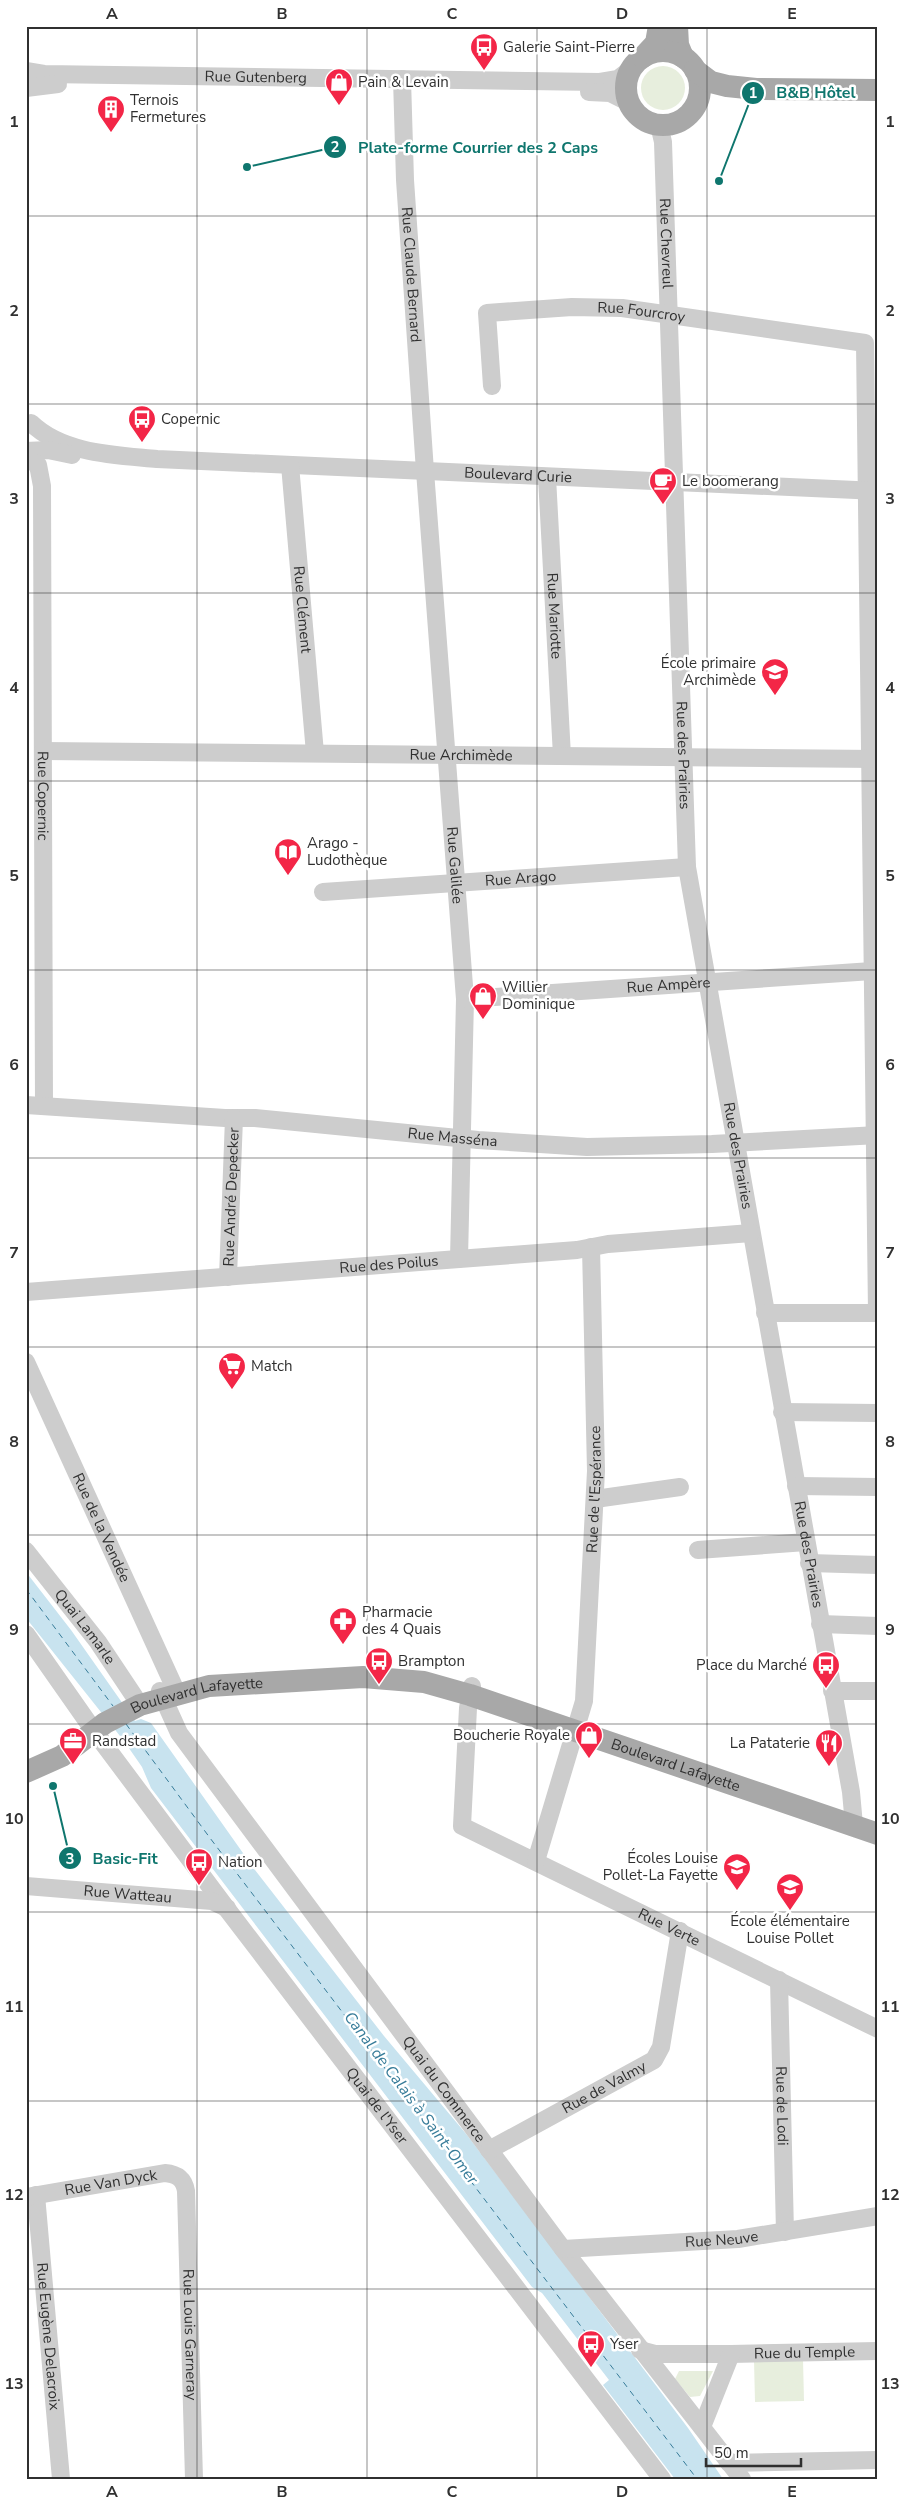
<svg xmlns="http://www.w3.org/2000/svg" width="904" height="2505" viewBox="0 0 904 2505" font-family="'Nunito Sans',sans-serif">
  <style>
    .green { fill: #e7eedd }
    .water { fill: #c8e3ef }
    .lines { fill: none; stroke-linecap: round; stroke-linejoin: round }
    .ferry { stroke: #377c99; stroke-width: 1; stroke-dasharray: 6 5; stroke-linecap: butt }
    .minor { stroke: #cdcdcd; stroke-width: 18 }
    .major { stroke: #a8a8a8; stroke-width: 22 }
    .grid { fill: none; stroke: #303030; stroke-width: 1; stroke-opacity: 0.55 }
    .labels { text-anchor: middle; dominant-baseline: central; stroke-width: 5; stroke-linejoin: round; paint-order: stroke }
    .poi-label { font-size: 15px; fill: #303030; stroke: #fff; text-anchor: start }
    .street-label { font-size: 15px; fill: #303030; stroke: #fff }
    .water-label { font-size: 16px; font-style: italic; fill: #377c99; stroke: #fff }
    .leader { fill: none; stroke: #0f766e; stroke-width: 2 }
    .callout-dot { fill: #0f766e; stroke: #fff; stroke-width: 2 }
    .mark-label { font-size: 15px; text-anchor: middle; font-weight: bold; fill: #fff }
    .callout-label { font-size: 16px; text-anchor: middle; font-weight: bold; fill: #0f766e; stroke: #fff; stroke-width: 5; stroke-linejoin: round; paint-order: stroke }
    .neatline { fill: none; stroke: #303030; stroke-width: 2 }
    .grid-label { font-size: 16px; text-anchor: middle; font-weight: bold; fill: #303030 }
  </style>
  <rect width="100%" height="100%" fill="#fff"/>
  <g class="green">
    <circle cx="663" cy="88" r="22"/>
    <path d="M803,2359L804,2401L755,2402L754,2360Z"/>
    <path d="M679,2371H713L700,2396L690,2397L675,2379Z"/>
  </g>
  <path class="water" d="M26,1572L71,1630L135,1721L141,1719L151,1723L255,1870L384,2036L467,2135L688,2428L723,2479H675L603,2385L609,2380L542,2293L532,2287L151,1788L142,1767L124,1741L26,1618Z"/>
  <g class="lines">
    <g class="ferry">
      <path d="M26,1589L113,1706"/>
      <path d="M126,1724L210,1838L697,2479"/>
    </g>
    <g class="minor">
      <path id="s1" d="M26,71L44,74L600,82L618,79L631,69"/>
      <path id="s2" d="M402,79L405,180L425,471L465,999L459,1259"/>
      <path d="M26,88L58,84"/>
      <path d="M589,92L610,93L628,102"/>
      <path id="s3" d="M659,125L663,142L687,867L851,1792L854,1825"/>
      <path id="s4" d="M492,386L487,313L572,307L622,308L865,343L877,1313"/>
      <path id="s5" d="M31,423C63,454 116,455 157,459L878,491"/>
      <path d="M26,451L48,450L72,455"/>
      <path id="s6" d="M26,458L38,465L42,486L44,1106"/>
      <path id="s7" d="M290,465L315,753"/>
      <path id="s8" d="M547,477L562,756"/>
      <path id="s9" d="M43,751L878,759"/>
      <path id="s10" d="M323,892L687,867"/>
      <path id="s11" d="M465,999L872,971"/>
      <path id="s12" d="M26,1105L225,1118H255L478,1140L587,1147L712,1144L878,1135"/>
      <path id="s13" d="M228,1277L234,1118"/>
      <path id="s14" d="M26,1292L577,1250L608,1244L751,1233"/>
      <path d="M765,1313H878"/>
      <path id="s15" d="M26,1362L177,1693"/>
      <path d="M782,1412L878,1413"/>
      <path d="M796,1486L878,1487"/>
      <path d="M595,1499L680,1487"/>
      <path d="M698,1550L806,1542"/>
      <path id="s16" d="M26,1551L98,1642L140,1705"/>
      <path d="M809,1563L878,1565"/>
      <path d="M820,1624L878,1626"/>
      <path id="s17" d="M26,1634L94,1731L227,1909L662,2479"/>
      <path id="s18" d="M472,1686L468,1708L462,1826L878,2029"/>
      <path id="s19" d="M160,1691L179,1733L563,2249L742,2479"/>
      <path d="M832,1691H878"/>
      <path id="s20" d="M536,1861L584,1701L596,1471L591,1247"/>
      <path id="s21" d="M26,1886L212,1901L227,1908"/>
      <path id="s22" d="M779,1980L785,2232"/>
      <path id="s23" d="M489,2150L654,2060L661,2047L680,1931"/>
      <path id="s24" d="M36,2195L61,2479"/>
      <path id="s25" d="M26,2197L165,2173C177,2174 184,2179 186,2191L194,2479"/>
      <path id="s26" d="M563,2249L738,2239L878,2216"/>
      <path id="s27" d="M640,2350L655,2354H731L878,2351"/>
      <path d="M702,2427L731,2354"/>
      <path d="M729,2463L878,2460"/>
    </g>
    <g class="major">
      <path d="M677,26L678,45L683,57"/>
      <circle cx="663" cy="88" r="37"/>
      <path d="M643,57L656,43L659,26"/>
      <path d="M695,70L711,82L727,86L756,89L878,90"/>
      <path id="s28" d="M26,1772L62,1756L105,1723L140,1705L209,1686L363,1677L424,1682L470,1695L878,1834"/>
    </g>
  </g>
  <path class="grid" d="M197,26V2479M367,26V2479M537,26V2479M707,26V2479M26,216H878M26,404H878M26,593H878M26,781H878M26,970H878M26,1158H878M26,1347H878M26,1535H878M26,1724H878M26,1912H878M26,2101H878M26,2289H878"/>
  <defs>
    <g id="bus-pin" transform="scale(1.4375)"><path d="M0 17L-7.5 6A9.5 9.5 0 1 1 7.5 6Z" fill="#f32647" stroke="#fff"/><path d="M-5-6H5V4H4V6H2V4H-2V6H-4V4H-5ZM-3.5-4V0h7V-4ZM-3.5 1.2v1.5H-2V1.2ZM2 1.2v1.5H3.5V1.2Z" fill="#fff"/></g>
    <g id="shop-pin" transform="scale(1.4375)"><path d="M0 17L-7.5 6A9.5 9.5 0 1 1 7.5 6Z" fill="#f32647" stroke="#fff"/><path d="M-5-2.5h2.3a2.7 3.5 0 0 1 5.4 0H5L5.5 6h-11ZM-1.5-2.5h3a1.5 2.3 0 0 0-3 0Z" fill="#fff"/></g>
    <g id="building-pin" transform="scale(1.4375)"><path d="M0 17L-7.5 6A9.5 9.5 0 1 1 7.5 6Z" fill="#f32647" stroke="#fff"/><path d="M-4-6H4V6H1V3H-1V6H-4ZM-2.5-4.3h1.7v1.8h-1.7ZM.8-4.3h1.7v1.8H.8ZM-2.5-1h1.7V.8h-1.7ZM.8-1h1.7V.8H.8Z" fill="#fff"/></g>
    <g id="cafe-pin" transform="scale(1.4375)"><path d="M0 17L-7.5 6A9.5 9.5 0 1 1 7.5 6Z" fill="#f32647" stroke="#fff"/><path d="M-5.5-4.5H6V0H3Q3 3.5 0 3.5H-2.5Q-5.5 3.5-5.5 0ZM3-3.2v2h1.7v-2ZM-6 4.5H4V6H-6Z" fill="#fff"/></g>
    <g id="school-pin" transform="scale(1.4375)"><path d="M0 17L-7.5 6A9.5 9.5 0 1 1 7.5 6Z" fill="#f32647" stroke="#fff"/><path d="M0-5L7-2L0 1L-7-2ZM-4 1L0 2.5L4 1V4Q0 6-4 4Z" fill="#fff"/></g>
    <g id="library-pin" transform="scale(1.4375)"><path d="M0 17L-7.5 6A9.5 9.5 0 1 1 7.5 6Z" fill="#f32647" stroke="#fff"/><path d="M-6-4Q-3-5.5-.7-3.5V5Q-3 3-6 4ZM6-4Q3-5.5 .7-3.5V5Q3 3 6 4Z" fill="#fff"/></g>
    <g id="supermarket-pin" transform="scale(1.4375)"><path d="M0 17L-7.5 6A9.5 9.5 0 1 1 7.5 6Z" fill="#f32647" stroke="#fff"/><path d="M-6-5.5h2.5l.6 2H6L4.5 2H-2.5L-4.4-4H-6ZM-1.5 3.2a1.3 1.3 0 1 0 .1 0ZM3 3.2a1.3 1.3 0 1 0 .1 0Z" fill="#fff"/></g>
    <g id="pharmacy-pin" transform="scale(1.4375)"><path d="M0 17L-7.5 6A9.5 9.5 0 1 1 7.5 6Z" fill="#f32647" stroke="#fff"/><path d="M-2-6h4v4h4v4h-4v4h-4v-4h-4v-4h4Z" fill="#fff"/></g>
    <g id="office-pin" transform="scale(1.4375)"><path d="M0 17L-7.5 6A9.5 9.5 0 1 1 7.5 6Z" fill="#f32647" stroke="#fff"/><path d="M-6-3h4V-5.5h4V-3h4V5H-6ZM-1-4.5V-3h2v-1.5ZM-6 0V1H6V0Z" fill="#fff"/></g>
    <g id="restaurant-pin" transform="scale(1.4375)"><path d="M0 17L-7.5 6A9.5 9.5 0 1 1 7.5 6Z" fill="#f32647" stroke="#fff"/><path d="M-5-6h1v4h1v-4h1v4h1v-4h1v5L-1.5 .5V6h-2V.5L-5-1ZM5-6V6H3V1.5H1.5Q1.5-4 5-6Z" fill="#fff"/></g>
  </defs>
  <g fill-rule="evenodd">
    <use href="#bus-pin" x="484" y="47"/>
    <use href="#shop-pin" x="339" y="82"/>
    <use href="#building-pin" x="111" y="109"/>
    <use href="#bus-pin" x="142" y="419"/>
    <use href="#cafe-pin" x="663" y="481"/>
    <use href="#school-pin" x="775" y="672"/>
    <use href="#library-pin" x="288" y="852"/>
    <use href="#shop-pin" x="483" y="996"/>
    <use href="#supermarket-pin" x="232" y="1366"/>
    <use href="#pharmacy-pin" x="343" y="1621"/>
    <use href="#bus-pin" x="379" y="1661"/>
    <use href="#bus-pin" x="826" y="1665"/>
    <use href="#shop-pin" x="589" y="1735"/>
    <use href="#office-pin" x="73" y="1741"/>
    <use href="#restaurant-pin" x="829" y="1743"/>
    <use href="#bus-pin" x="199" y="1862"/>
    <use href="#school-pin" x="737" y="1867"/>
    <use href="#school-pin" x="790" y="1887"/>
    <use href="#bus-pin" x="591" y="2344"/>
  </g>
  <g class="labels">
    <g class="poi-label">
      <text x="503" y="47">Galerie Saint-Pierre</text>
      <text x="358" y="82">Pain &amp; Levain</text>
      <text x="130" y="100">Ternois<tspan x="130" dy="17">Fermetures</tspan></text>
      <text x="161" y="419">Copernic</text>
      <text x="682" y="481">Le boomerang</text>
      <text x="756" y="663" text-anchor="end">École primaire<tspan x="756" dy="17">Archimède</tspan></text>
      <text x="307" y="843">Arago -<tspan x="307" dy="17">Ludothèque</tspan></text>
      <text x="502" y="987">Willier<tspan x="502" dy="17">Dominique</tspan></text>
      <text x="251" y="1366">Match</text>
      <text x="362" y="1612">Pharmacie<tspan x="362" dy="17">des 4 Quais</tspan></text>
      <text x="398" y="1661">Brampton</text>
      <text x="807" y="1665" text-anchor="end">Place du Marché</text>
      <text x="570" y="1735" text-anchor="end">Boucherie Royale</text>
      <text x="92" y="1741">Randstad</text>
      <text x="810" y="1743" text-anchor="end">La Pataterie</text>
      <text x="718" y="1858" text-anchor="end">Écoles Louise<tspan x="718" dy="17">Pollet-La Fayette</tspan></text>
      <text x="218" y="1862">Nation</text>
      <text x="790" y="1921" text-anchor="middle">École élémentaire<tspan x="790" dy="17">Louise Pollet</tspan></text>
      <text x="610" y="2344">Yser</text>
    </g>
    <g class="street-label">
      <text stroke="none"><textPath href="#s1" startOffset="230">Rue Gutenberg</textPath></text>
      <text stroke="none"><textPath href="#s3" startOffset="119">Rue Chevreul</textPath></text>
      <text stroke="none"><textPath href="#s2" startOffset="196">Rue Claude Bernard</textPath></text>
      <text stroke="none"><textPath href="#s4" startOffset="228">Rue Fourcroy</textPath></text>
      <text stroke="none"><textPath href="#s5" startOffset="495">Boulevard Curie</textPath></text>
      <text stroke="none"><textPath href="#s7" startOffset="145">Rue Clément</textPath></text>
      <text stroke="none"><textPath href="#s8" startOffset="139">Rue Mariotte</textPath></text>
      <text stroke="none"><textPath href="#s9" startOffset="418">Rue Archimède</textPath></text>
      <text stroke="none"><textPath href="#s3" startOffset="631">Rue des Prairies</textPath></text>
      <text stroke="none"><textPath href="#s6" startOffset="345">Rue Copernic</textPath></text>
      <text stroke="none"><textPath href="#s2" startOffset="788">Rue Galilée</textPath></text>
      <text stroke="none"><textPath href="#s10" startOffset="198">Rue Arago</textPath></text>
      <text stroke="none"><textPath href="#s11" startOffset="204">Rue Ampère</textPath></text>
      <text stroke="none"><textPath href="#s12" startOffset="428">Rue Masséna</textPath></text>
      <text stroke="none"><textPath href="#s3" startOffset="1036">Rue des Prairies</textPath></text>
      <text stroke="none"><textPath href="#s13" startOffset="80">Rue André Depecker</textPath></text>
      <text stroke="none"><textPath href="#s14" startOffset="364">Rue des Poilus</textPath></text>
      <text stroke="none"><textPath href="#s20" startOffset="379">Rue de l'Espérance</textPath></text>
      <text stroke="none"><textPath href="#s15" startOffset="182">Rue de la Vendée</textPath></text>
      <text stroke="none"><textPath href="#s3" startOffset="1441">Rue des Prairies</textPath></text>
      <text stroke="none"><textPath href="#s16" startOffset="96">Quai Lamarle</textPath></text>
      <text stroke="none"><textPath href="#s28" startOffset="191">Boulevard Lafayette</textPath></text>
      <text stroke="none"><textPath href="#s28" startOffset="685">Boulevard Lafayette</textPath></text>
      <text stroke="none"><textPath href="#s21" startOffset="102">Rue Watteau</textPath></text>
      <text stroke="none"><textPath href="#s18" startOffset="371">Rue Verte</textPath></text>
      <text stroke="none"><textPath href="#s23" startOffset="131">Rue de Valmy</textPath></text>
      <text stroke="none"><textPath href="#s19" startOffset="490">Quai du Commerce</textPath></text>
      <text stroke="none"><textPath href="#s17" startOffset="588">Quai de l'Yser</textPath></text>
      <text stroke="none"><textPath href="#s22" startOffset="126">Rue de Lodi</textPath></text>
      <text stroke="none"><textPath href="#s25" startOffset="86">Rue Van Dyck</textPath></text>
      <text stroke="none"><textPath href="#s26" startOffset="159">Rue Neuve</textPath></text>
      <text stroke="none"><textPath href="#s25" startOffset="315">Rue Louis Garneray</textPath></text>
      <text stroke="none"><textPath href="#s24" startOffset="142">Rue Eugène Delacroix</textPath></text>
      <text stroke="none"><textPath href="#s27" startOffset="165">Rue du Temple</textPath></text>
    </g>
    <g class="water-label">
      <text transform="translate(411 2098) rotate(53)">Canal de Calais à Saint-Omer</text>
    </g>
  </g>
  <path class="leader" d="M719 181L753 93M247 167L335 147M53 1786L70 1858"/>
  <g class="callout-dot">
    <circle cx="719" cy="181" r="5"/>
    <circle cx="247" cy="167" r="5"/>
    <circle cx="53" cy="1786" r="5"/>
    <circle cx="753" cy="93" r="12"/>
    <circle cx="335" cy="147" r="12"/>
    <circle cx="70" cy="1858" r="12"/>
  </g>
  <g class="mark-label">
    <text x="753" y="98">1</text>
    <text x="335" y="152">2</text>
    <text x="70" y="1864">3</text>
  </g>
  <g class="callout-label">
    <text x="816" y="98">B&amp;B Hôtel</text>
    <text x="478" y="153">Plate-forme Courrier des 2 Caps</text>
    <text x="125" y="1864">Basic-Fit</text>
  </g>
  <rect width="904" height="2505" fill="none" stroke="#ffffff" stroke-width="55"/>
  <path d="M706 2458v8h95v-8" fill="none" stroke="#303030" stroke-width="2.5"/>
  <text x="714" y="2458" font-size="15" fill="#303030" stroke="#ffffff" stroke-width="4" paint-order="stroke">50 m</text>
  <rect x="28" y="28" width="848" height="2450" class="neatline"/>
  <g class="grid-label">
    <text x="112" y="19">A</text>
    <text x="282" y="19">B</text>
    <text x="452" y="19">C</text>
    <text x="622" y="19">D</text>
    <text x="792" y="19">E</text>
    <text x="14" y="127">1</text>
    <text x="890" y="127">1</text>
    <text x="14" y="316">2</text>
    <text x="890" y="316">2</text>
    <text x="14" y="504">3</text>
    <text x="890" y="504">3</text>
    <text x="14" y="693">4</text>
    <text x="890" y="693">4</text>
    <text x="14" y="881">5</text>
    <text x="890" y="881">5</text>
    <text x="14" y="1070">6</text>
    <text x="890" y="1070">6</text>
    <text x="14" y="1258">7</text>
    <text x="890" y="1258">7</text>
    <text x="14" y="1447">8</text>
    <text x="890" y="1447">8</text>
    <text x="14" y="1635">9</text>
    <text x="890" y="1635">9</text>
    <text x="14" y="1824">10</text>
    <text x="890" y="1824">10</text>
    <text x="14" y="2012">11</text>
    <text x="890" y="2012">11</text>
    <text x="14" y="2200">12</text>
    <text x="890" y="2200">12</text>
    <text x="14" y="2389">13</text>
    <text x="890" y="2389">13</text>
    <text x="112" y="2497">A</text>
    <text x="282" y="2497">B</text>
    <text x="452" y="2497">C</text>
    <text x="622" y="2497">D</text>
    <text x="792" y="2497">E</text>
  </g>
</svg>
